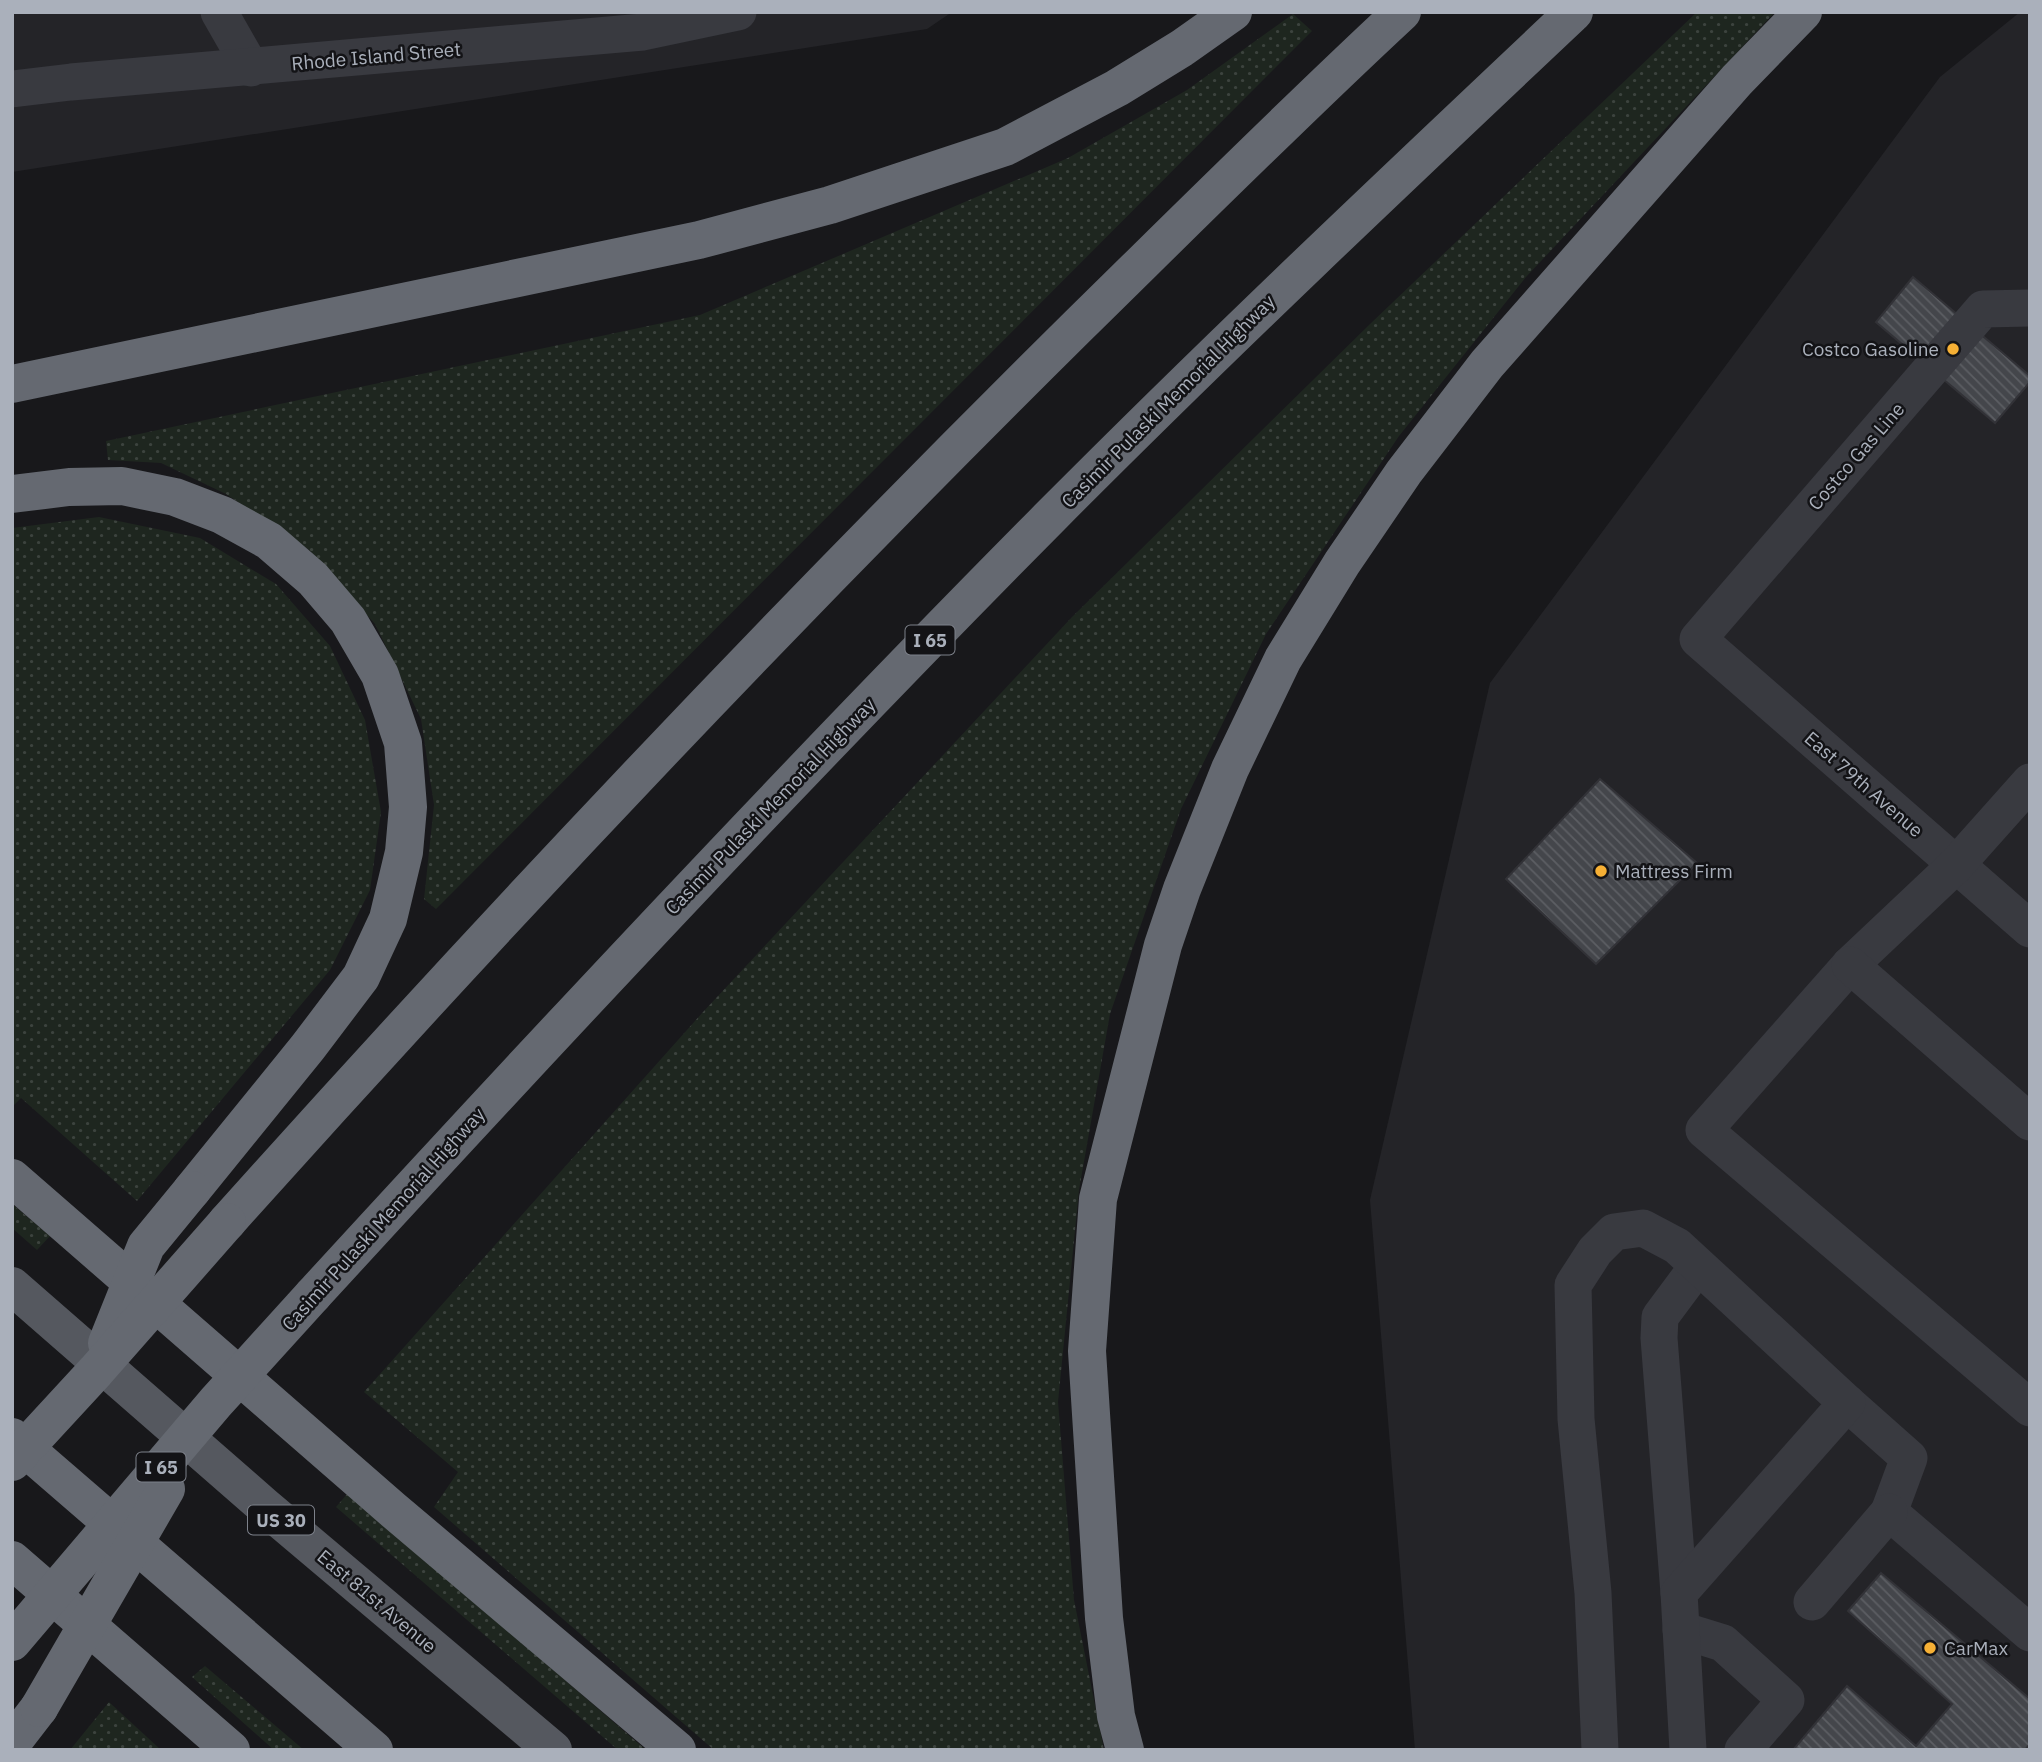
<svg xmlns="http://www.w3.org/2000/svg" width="2042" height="1762" viewBox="0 0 2042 1762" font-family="'IBM Plex Sans',sans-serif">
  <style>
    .built { fill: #242428 }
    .grass { fill: url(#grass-dots) }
    .building { fill: url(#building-back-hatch); stroke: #323237; stroke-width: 2 }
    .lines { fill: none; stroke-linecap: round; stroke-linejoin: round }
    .minor { stroke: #393a40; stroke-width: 37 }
    .major { stroke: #55585f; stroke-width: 38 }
    .highway { stroke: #656971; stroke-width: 38 }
    .highway-bridge { stroke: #656971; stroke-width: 38 }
    .poi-dot { fill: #f6b035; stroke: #131316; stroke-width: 2.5 }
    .labels { text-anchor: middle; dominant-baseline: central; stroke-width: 5; stroke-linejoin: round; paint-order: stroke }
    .shield { fill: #131316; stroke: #7d818a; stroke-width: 2 }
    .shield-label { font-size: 18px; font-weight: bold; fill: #aab0bb }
    .street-label { font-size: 19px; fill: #aab0bb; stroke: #131316 }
    .poi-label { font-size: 19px; fill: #aab0bb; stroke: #131316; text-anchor: start }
  </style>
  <defs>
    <pattern id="grass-dots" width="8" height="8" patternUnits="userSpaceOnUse" patternTransform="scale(1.75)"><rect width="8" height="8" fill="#1e261f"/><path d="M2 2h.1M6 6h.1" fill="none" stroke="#3c433e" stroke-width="1.8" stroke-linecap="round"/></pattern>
    <pattern id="building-back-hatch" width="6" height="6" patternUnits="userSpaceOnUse" patternTransform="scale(1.75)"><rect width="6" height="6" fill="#44464b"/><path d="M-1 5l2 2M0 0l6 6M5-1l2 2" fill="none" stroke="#5c5e63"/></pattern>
  </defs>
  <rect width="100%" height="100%" fill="#18181b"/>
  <g class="built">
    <path d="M12,12H952L927,29L12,172Z"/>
    <path d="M2020,12H2030V1750H1415L1370,1200L1490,683L1940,77Z"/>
  </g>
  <g class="grass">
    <path d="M1697,12H1775L1526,277L1399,436L1266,634L1181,809L1110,1014L1079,1190L1058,1402L1074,1600L1104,1750H714L434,1507L458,1472L364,1392L703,1012L1072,617L1369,325Z"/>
    <path d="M1293,14L1312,31L436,909L424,899L434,805L421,719L375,624L309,550L226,494L161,463L108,460L106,441L700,315L1068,158L1187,90Z"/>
    <path d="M99,517L200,538L276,584L330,646L365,720L381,812L370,890L330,970L137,1201L21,1098L12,1107V528Z"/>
    <path d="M12,1204L50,1236L37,1250L12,1228Z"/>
    <path d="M348,1493L646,1750H618L336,1507Z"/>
    <path d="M205,1666L304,1750H274L192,1677Z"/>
    <path d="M109,1702L161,1750H70Z"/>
  </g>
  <g class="building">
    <path d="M1913,277L2030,376V382L1995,423L1876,322Z"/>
    <path d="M1600,779L1697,863L1596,964L1506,879Z"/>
    <path d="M1881,1573L2030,1699V1744L2025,1750H1793L1847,1686L1916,1746L1952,1704L1848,1611Z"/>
  </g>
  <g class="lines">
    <g class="minor">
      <path d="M219,12L251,68"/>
      <path d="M12,89L71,82L643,32L738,12"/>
      <path d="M2030,308L1983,309L1698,639L2030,929"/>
      <path d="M2030,782L1956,865L1850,965L1704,1130L2030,1408"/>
      <path d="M1850,965L2030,1122"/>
      <path d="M1847,1403L1909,1458L1889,1512L2030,1633"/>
      <path d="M1679,1593L1659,1338L1660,1317L1698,1266"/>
      <path d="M1812,1602L1889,1512"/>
      <path d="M1681,1630L1723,1643L1786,1700L1743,1750"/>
      <path d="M1600,1750L1593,1593L1576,1419L1573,1285L1595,1251L1614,1232L1643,1228L1677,1246L1847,1403L1679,1593L1688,1750"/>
    </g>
    <path class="major" d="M12,1286L264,1506L553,1750"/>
    <g class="highway">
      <path d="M12,384L699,240L830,205L1005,147L1117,88L1182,48L1233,12"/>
      <path d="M12,494L69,487L122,486L175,497L222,515L269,541L313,579L348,620L380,675L403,743L408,807L404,852L388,919L361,977L308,1047L192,1190"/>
      <path d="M12,1178L392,1509L677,1750"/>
      <path d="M227,1222C502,915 786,615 1079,325C1186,220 1292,114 1402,12"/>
      <path d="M313,1295C555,1031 800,769 1053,514C1223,343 1398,178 1574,12"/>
      <path d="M12,1437L374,1750"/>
      <path d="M12,1560L231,1750"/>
      <path d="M12,1743L39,1708"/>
      <path d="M1125,1750L1116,1716L1104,1618L1087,1351L1098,1199L1163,945L1182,889L1230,769L1283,659L1342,563L1404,472L1487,364L1737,80L1803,12"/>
    </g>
    <g class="highway-bridge">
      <path d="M107,1343L146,1246L192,1190"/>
      <path d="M12,1462L96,1371L227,1222"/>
      <path d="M12,1642L216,1402L313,1295"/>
      <path d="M39,1708L166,1489"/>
    </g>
  </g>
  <g class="poi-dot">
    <circle cx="1953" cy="349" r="7"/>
    <circle cx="1601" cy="871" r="7"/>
    <circle cx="1930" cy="1648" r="7"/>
  </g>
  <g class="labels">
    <g class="shield">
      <rect x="905.5" y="625.5" width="49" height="29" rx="5"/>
      <rect x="136.5" y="1452.5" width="49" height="29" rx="5"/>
      <rect x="248" y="1505.5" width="66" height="29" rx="5"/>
    </g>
    <g class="shield-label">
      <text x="930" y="640">I 65</text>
      <text x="161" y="1467">I 65</text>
      <text x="281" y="1520">US 30</text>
    </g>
    <g class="street-label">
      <text transform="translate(376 56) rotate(-5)">Rhode Island Street</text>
      <text transform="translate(1168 401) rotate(-45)">Casimir Pulaski Memorial Highway</text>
      <text transform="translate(1856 456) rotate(-49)">Costco Gas Line</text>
      <text transform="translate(1864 784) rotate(41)">East 79th Avenue</text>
      <text transform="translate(770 806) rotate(-46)">Casimir Pulaski Memorial Highway</text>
      <text transform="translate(383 1219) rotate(-48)">Casimir Pulaski Memorial Highway</text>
      <text transform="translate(377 1601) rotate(40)">East 81st Avenue</text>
    </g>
    <g class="poi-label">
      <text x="1939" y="349" text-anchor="end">Costco Gasoline</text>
      <text x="1615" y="871">Mattress Firm</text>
      <text x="1944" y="1648">CarMax</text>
    </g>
  </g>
  <rect width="2042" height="1762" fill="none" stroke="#aab0bb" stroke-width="28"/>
</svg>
